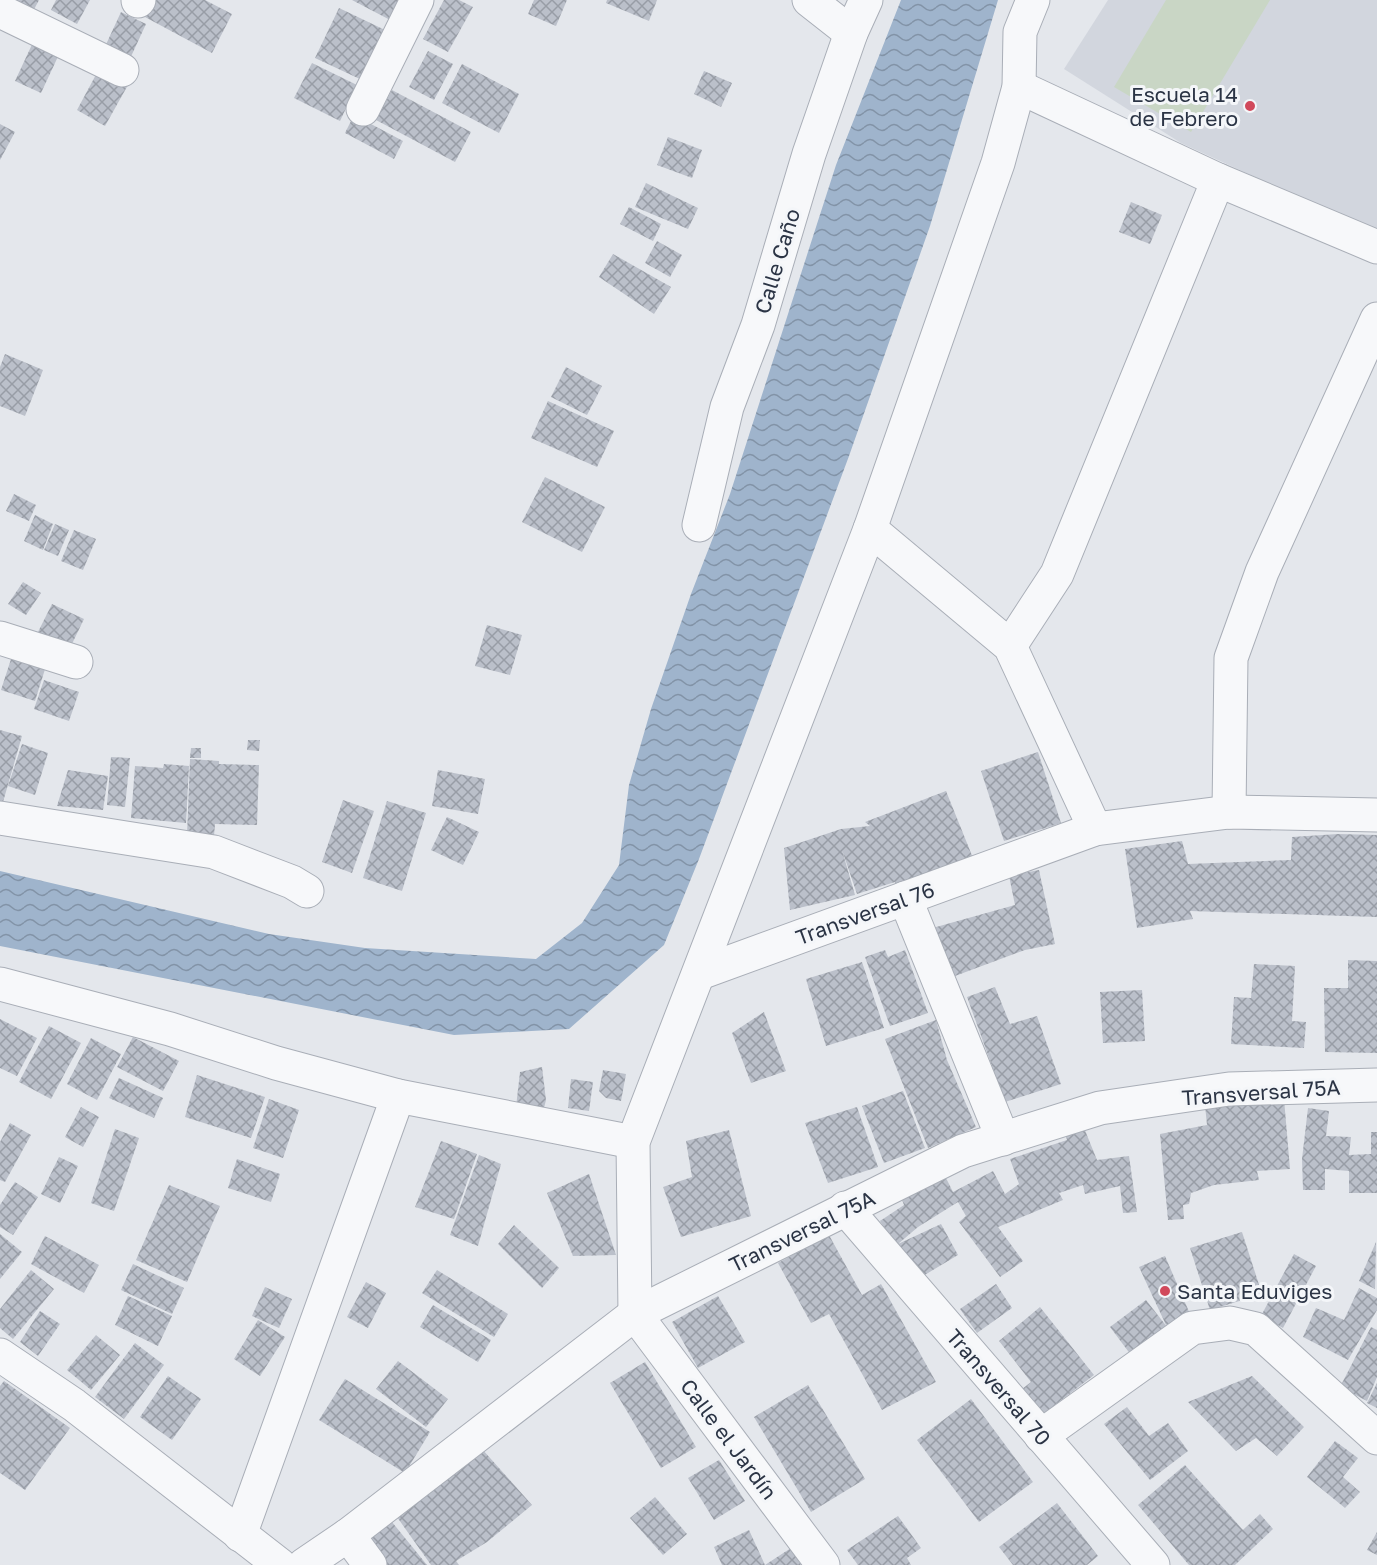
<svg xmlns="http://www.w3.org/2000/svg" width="1377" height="1565" viewBox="0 0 1377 1565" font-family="'Golos Text',sans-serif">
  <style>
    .built { fill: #d2d6de }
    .pitch { fill: #c9d6c5 }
    .water { fill: url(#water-waves) }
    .building { fill: url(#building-cross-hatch) }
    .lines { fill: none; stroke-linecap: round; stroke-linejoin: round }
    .minor-casing { stroke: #a9aeb7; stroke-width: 35 }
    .minor { stroke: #f7f8fa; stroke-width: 33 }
    .poi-dot { fill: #d1495b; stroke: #f4f6f9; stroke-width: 2 }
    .labels { text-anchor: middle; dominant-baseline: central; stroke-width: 6; stroke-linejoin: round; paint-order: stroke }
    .poi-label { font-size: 21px; fill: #2b3445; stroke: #f4f6f9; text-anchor: end }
    .street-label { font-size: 21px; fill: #2b3445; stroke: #f4f6f9 }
  </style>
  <defs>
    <pattern id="water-waves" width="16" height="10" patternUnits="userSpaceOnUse" patternTransform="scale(1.5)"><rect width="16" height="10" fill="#9fb4cc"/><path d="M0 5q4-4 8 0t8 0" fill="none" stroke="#8293a7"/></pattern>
    <pattern id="building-cross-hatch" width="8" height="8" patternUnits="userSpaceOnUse" patternTransform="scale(1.5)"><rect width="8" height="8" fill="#bbc0ca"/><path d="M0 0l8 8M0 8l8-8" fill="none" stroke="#989da6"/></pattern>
  </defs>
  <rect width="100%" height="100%" fill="#e4e7ec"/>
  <path class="built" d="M1108,0H1377V233L1181,143L1064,69Z"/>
  <path class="pitch" d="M1166,0H1270L1191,132L1114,87Z"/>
  <path class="water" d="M901,0H998L930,226L849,456L699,859L664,945L569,1029L454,1035L0,946V871L269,934L365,948L536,959L582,923L619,865L629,785L651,709L691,594L730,494L836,165Z"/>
  <g class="building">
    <path d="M1,0H39L29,19Z"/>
    <path d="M56,0H90L77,24L51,10Z"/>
    <path d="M154,0H205L232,14L212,53L145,17Z"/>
    <path d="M352,0H403L392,21Z"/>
    <path d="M444,0H459L473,7L448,52L423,39Z"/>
    <path d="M534,0H567L556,26L528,14Z"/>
    <path d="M607,0H657L649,21L606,3Z"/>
    <path d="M339,8L385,30L362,80L315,58Z"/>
    <path d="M121,12L146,24L128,63L103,51Z"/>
    <path d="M36,36L62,48L41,93L15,81Z"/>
    <path d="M428,51L453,64L434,100L409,87Z"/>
    <path d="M312,63L357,85L340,121L294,98Z"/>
    <path d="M462,64L519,94L499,133L442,103Z"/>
    <path d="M99,69L128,85L105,126L77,110Z"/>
    <path d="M704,71L732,83L721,107L694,94Z"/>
    <path d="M392,90L471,132L455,162L376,120Z"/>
    <path d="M354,115L403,141L394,159L345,133Z"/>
    <path d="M0,124L15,132L0,160Z"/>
    <path d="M668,137L702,150L692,178L657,165Z"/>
    <path d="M646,183L698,208L688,229L635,207Z"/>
    <path d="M1131,202L1162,215L1150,244L1119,232Z"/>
    <path d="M629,207L661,224L653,241L620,224Z"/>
    <path d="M657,241L682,255L670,277L645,263Z"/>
    <path d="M613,254L671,287L654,314L599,277Z"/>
    <path d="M5,354L43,370L25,416L0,406V367Z"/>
    <path d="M566,367L602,386L587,415L551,397Z"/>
    <path d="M548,401L614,431L597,467L531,438Z"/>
    <path d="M545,477L605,507L582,552L522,522Z"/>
    <path d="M14,494L36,505L29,521L6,511Z"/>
    <path d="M35,515L53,524L43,550L24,541Z"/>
    <path d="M55,524L69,530L58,556L44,550Z"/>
    <path d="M74,530L96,539L83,570L61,561Z"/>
    <path d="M23,582L41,593L26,615L8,604Z"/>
    <path d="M52,604L84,619L69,650L37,634Z"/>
    <path d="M487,625L522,635L510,675L475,666Z"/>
    <path d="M12,656L46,666L35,701L1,690Z"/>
    <path d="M44,680L79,692L69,721L34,709Z"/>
    <path d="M0,730L22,736L3,802L0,801Z"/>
    <path d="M248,740H260L259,751L247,750Z"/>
    <path d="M22,744L48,753L35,795L8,786Z"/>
    <path d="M191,748H201V758H190Z"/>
    <path d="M1038,752L1061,823L1004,841L981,771Z"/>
    <path d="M111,757L130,758L125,807L107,805Z"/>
    <path d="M190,759L219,761V764L259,765L257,825L215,824L214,836L187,835Z"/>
    <path d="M164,764L189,766L186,823L131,818L135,766L163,768Z"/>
    <path d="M68,770L108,776L103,810L57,806Z"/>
    <path d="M438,770L485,779L478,814L432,806Z"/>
    <path d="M946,791L973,858L897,890L895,882L857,894L842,850L855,895L790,910L784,848L841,829L870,826L865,822Z"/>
    <path d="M343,800L374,811L352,873L322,862Z"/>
    <path d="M387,801L426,813L402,891L363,878Z"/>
    <path d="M447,817L479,832L463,865L431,850Z"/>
    <path d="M1338,834L1377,835V917L1190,911L1193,919L1137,928L1125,849L1182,841L1188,864L1291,860L1292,837Z"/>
    <path d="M1039,870L1055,944L1025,950L947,979L929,929L1015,905L1009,876Z"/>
    <path d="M885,950L888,957L905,950L928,1013L890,1026L865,957Z"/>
    <path d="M1348,960L1377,961V1053L1325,1052L1324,988H1348Z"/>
    <path d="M862,962L884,1028L826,1046L806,979Z"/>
    <path d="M1254,964L1295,966L1292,1021L1306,1022L1304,1048L1231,1044L1234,997L1251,998Z"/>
    <path d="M995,987L1010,1024L1037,1016L1061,1084L1005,1102L967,997Z"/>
    <path d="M1142,990L1145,1041L1103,1043L1100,992Z"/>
    <path d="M764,1012L786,1071L751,1083L732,1033Z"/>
    <path d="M0,1019L37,1038L17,1076L0,1068Z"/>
    <path d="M936,1020L947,1060L976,1127L928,1148L885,1039Z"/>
    <path d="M49,1026L81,1043L51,1099L19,1082Z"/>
    <path d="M133,1037L179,1061L163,1091L117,1067Z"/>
    <path d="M91,1038L121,1054L97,1100L67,1084Z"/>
    <path d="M542,1067L546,1100L542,1116L516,1107L520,1072Z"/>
    <path d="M603,1070L626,1074L621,1101L606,1098L599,1091Z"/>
    <path d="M197,1075L265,1097L251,1138L185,1117Z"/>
    <path d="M119,1078L163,1098L154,1118L109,1098Z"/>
    <path d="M571,1079L593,1082L589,1111L568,1108Z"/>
    <path d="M903,1091L925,1148L884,1163L862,1106Z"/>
    <path d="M269,1099L299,1110L283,1158L253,1148Z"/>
    <path d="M1284,1099L1290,1169L1257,1171L1259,1180L1214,1185L1191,1193L1189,1204L1183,1205L1184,1219L1168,1220L1160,1134L1207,1125L1205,1105Z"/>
    <path d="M81,1107L99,1117L83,1147L65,1137Z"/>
    <path d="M857,1107L878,1167L828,1183L805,1123Z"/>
    <path d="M1308,1108L1329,1111L1326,1136L1351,1137L1349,1155L1371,1154V1132H1377V1193H1349V1171L1325,1169V1190H1303L1302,1159Z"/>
    <path d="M10,1123L31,1135L5,1182L0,1180V1142Z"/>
    <path d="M1082,1123L1097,1160L1129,1156L1137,1212L1123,1213L1120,1186L1085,1194L1083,1185L1059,1193L1063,1200L998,1227L1023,1261L1000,1277L959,1222L966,1216L958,1202L918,1227L898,1244L941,1224L958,1255L918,1279L880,1221L904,1205L902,1200L918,1190L940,1166L953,1192L993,1171L1005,1194L1019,1184L1010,1159L1067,1140L1064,1129Z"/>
    <path d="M115,1129L139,1138L114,1211L91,1203Z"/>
    <path d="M729,1130L751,1216L681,1237L663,1187L692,1177L686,1141Z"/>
    <path d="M441,1141L477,1154L454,1219L415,1207Z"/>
    <path d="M479,1155L501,1164L478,1246L450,1235Z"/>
    <path d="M59,1157L78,1166L60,1203L41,1194Z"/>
    <path d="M237,1159L280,1174L271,1202L228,1188Z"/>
    <path d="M589,1174L616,1255L573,1256L547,1193Z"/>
    <path d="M15,1182L38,1197L13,1235L0,1227V1205Z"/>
    <path d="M169,1185L220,1206L187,1282L136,1260Z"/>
    <path d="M514,1225L559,1268L542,1288L498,1244Z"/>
    <path d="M1242,1232L1262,1294L1210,1310L1190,1248Z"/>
    <path d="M0,1234L22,1252L0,1279Z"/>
    <path d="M829,1235L862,1295L881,1284L936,1382L882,1410L829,1314L811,1323L778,1263Z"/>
    <path d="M45,1236L99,1265L84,1293L31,1264Z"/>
    <path d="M1376,1242L1375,1289L1359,1281Z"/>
    <path d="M1294,1254L1316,1266L1283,1328L1261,1316Z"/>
    <path d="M1165,1256L1190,1314L1166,1325L1139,1267Z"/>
    <path d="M133,1264L184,1288L172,1314L121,1290Z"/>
    <path d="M31,1270L54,1289L13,1339L0,1328V1309Z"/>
    <path d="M437,1270L508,1314L494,1337L422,1293Z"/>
    <path d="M366,1282L386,1293L368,1328L347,1317Z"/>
    <path d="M996,1284L1012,1308L977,1333L960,1309Z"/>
    <path d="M265,1287L292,1299L279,1328L252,1316Z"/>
    <path d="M1359,1288L1377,1298V1310L1348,1360L1303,1337L1316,1308L1344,1320Z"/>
    <path d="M128,1296L172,1316L158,1346L115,1325Z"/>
    <path d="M718,1296L745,1342L698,1368L672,1322Z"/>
    <path d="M1146,1300L1171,1332L1134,1359L1110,1327Z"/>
    <path d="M433,1305L491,1340L478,1362L420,1327Z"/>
    <path d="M1040,1307L1094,1375L1051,1408L1057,1414L1042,1425L1017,1393L1031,1382L999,1341Z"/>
    <path d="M40,1311L60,1324L38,1356L20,1342Z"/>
    <path d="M258,1320L285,1337L260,1376L234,1359Z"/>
    <path d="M1371,1327L1377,1330V1377L1367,1401L1340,1387Z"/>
    <path d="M96,1335L120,1355L91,1390L67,1370Z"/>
    <path d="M135,1343L164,1365L124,1419L95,1397Z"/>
    <path d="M398,1361L448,1399L426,1427L376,1389Z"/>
    <path d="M645,1362L696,1447L661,1468L610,1383Z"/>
    <path d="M168,1376L201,1399L172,1440L140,1417Z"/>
    <path d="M1252,1376L1304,1427L1277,1456L1256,1438L1236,1451L1188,1402Z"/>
    <path d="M345,1379L430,1432L405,1473L319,1420Z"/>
    <path d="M4,1381L70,1428L25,1490L0,1473V1386Z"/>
    <path d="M1377,1383V1408L1367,1403Z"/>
    <path d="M808,1385L865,1479L811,1512L754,1417Z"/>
    <path d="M971,1399L1033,1482L979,1522L917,1440Z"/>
    <path d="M1127,1407L1149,1436L1168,1423L1188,1451L1150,1480L1104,1424Z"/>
    <path d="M1335,1441L1358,1458L1343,1477L1360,1492L1345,1508L1307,1477Z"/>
    <path d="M482,1449L532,1505L487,1542L456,1561L459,1565H431L397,1517L440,1485Z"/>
    <path d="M719,1460L745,1501L714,1520L688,1478Z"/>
    <path d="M1185,1465L1243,1530L1260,1514L1273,1529L1235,1565H1189L1138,1505Z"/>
    <path d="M655,1497L687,1534L663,1555L630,1518Z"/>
    <path d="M1057,1503L1098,1556L1087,1565H1013L999,1547Z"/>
    <path d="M898,1516L921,1548L907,1558L911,1565H858L847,1550Z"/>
    <path d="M392,1522L427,1565H376L361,1546Z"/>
    <path d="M749,1530L765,1565L791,1548L801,1565H722L714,1547Z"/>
    <path d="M1377,1532V1555L1367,1550Z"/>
  </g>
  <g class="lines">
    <g class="minor-casing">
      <g id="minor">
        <path d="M809,0L851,33"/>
        <path d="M138,1L139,0"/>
        <path d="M0,11L122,70"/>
        <path d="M1019,87L1218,180L1377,247"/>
        <path d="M363,109L417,0"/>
        <path d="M699,525L727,407L758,325L809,154L851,33L866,0"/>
        <path d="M870,529L1010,646L1095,829"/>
        <path d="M0,638L76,662"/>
        <path d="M1010,646L1057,574L1218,180"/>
        <path d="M1229,812L1231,658L1262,572L1377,319"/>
        <path d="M0,818L214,852L292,882L307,891"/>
        <path d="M905,898L1003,1139"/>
        <path d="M700,973L1095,829L1229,812L1377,815"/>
        <path d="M0,984L170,1029L276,1063L398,1096L633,1142"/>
        <path d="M845,1208L1153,1565"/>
        <path d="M635,1314L633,1142L870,529L998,163L1019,87L1020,32L1033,0"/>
        <path d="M635,1314L823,1565"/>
        <path d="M0,1355L74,1405L280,1565"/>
        <path d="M1041,1436L1192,1328L1230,1323L1256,1329L1377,1438"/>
        <path d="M240,1535L398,1096"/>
        <path d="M348,1535L370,1565"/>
        <path d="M304,1565L348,1535L635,1314L963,1151L1100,1108L1229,1089L1377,1085"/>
      </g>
    </g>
    <use href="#minor" class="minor"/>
  </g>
  <g class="poi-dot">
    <circle cx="1250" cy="106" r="6"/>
    <circle cx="1165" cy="1291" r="6"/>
  </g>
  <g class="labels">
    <g class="poi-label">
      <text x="1238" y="94">Escuela 14<tspan x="1238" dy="24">de Febrero</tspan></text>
      <text x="1177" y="1291" text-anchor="start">Santa Eduviges</text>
    </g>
    <g class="street-label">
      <text transform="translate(777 261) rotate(-73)">Calle Caño</text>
      <text transform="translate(865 913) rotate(-20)">Transversal 76</text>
      <text transform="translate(1261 1092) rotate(-4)">Transversal 75A</text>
      <text transform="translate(802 1231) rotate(-26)">Transversal 75A</text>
      <text transform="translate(999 1387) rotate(49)">Transversal 70</text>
      <text transform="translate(729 1439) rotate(53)">Calle el Jardín</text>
    </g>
  </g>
</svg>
